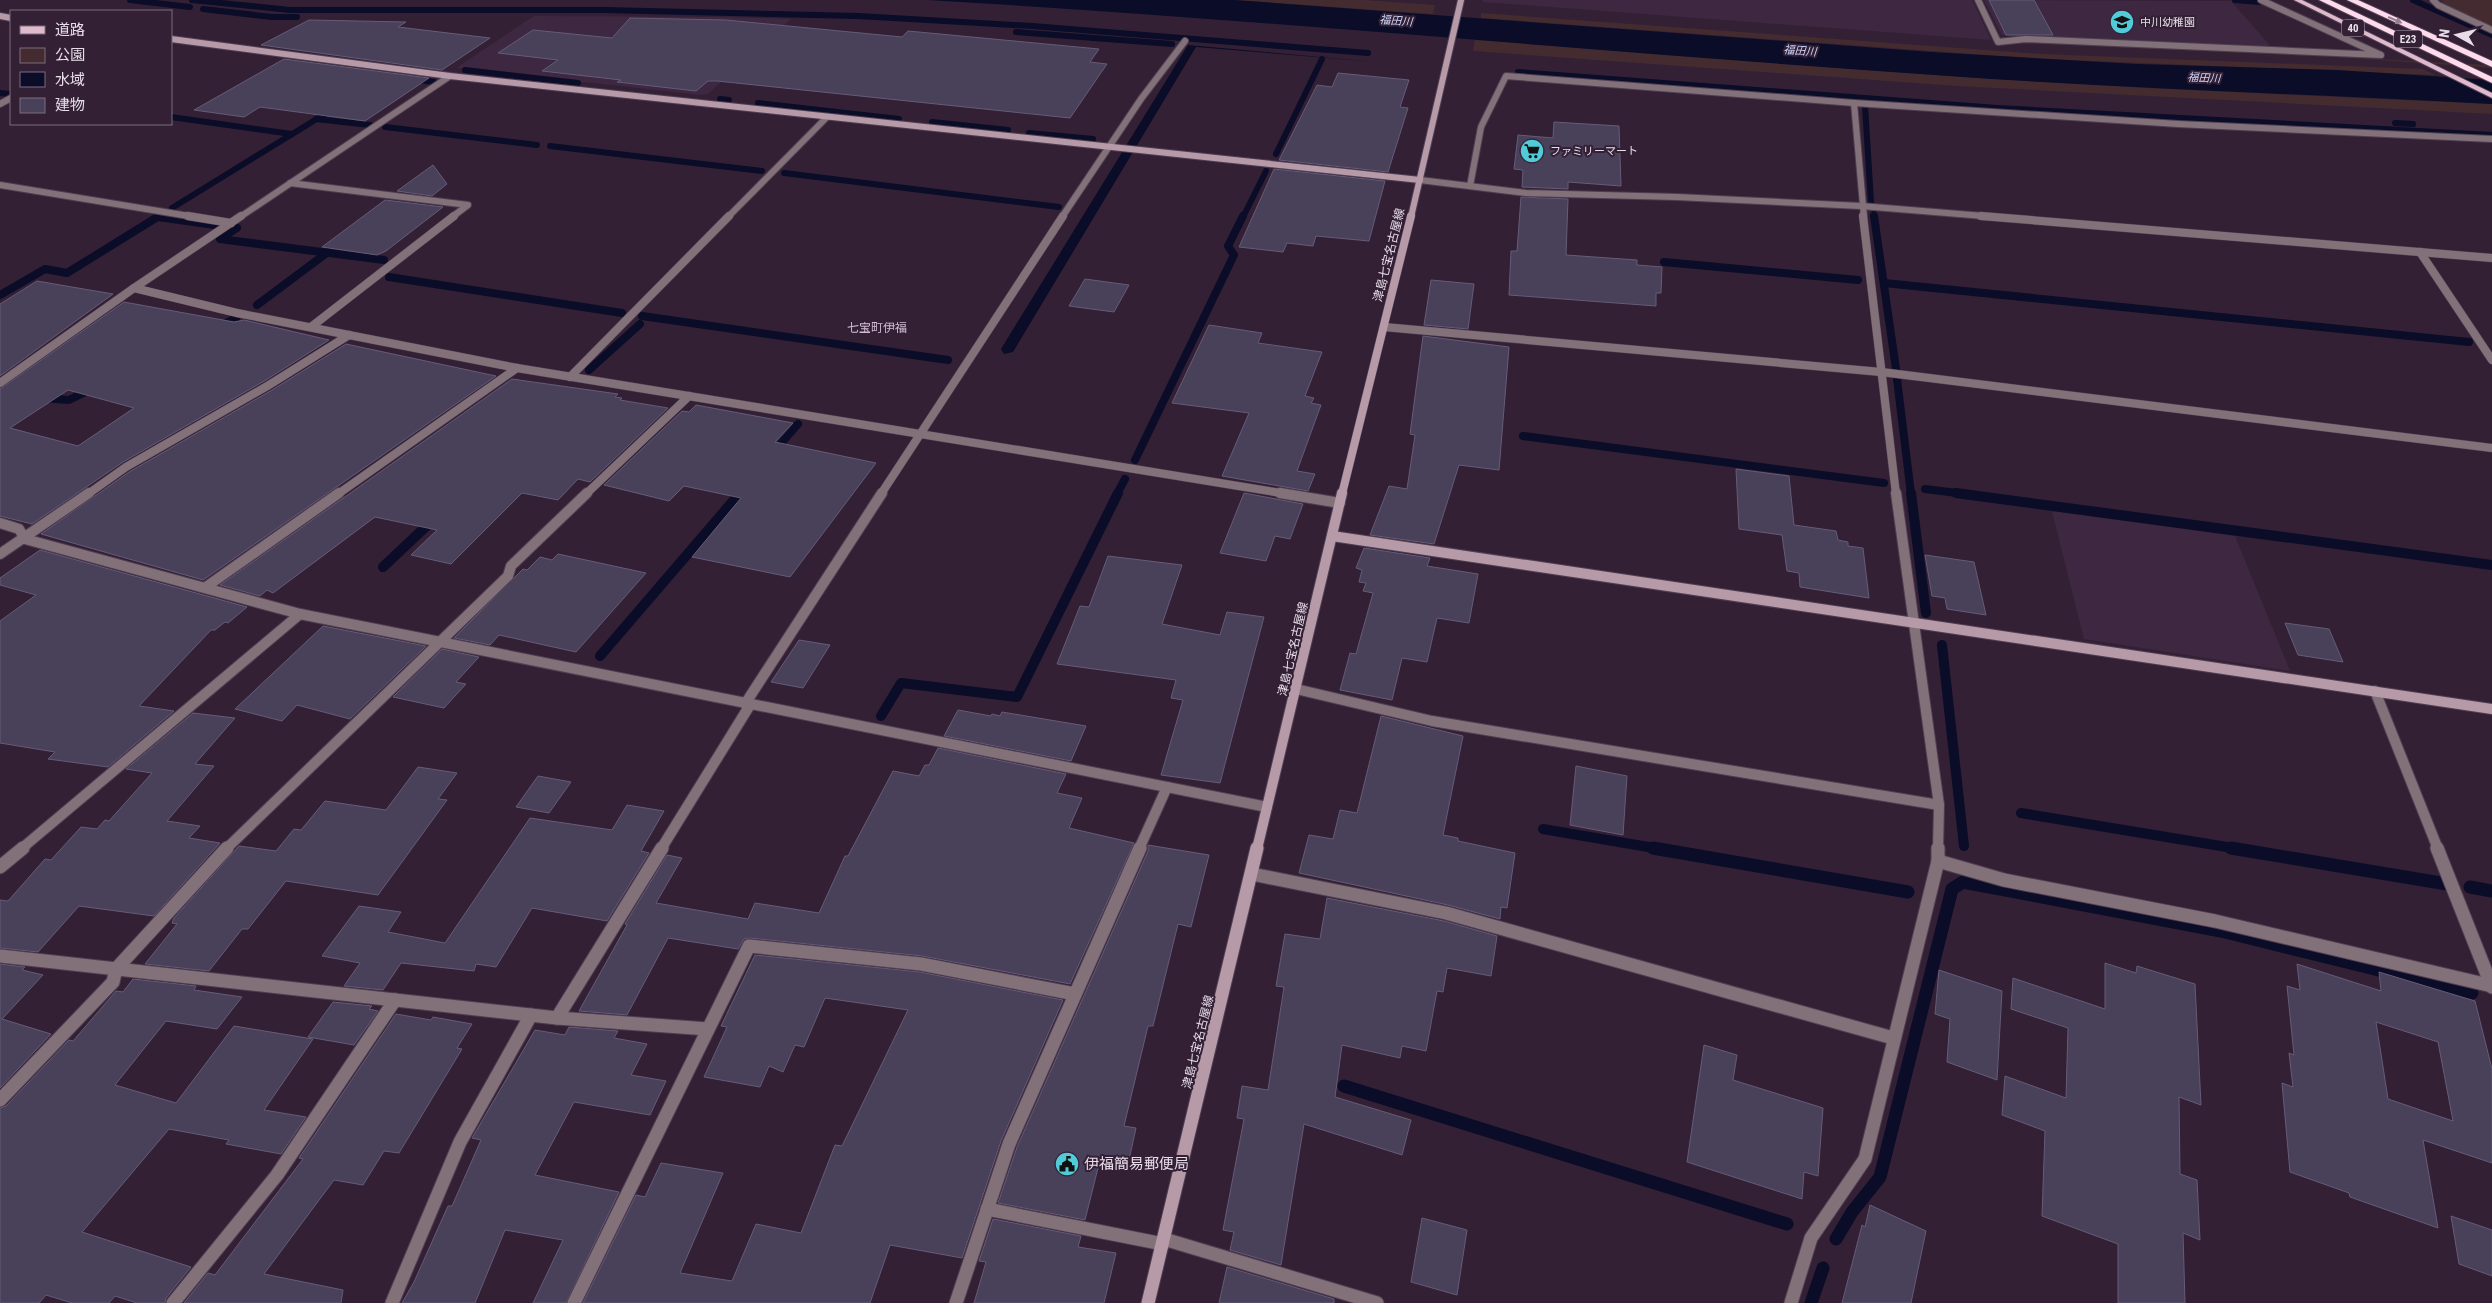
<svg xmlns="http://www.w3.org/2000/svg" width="2492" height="1303" viewBox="0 0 2492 1303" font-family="'Roboto Condensed','Noto Sans JP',sans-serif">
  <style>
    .built { fill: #3e2741 }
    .green { fill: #432b2f }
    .water { fill: #0a0c28 }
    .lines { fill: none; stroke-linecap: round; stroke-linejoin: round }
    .stream-far3 { stroke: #0a0c28; stroke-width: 6 }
    .stream-far2 { stroke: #0a0c28; stroke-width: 8 }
    .stream-far1 { stroke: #0a0c28; stroke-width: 10 }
    .stream { stroke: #0a0c28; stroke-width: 13 }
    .building { fill: #49405a; stroke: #655c78; fill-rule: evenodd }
    .street-far3-casing { stroke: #503e52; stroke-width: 8 }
    .street-far2-casing { stroke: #503e52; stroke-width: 9 }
    .street-far1-casing { stroke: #503e52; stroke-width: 12 }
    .street-casing { stroke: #503e52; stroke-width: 15 }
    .secondary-far3-casing { stroke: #503e52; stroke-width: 8 }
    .secondary-far2-casing { stroke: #503e52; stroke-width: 9 }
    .secondary-far1-casing { stroke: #503e52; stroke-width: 12 }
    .secondary-casing { stroke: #503e52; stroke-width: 15 }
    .primary-casing { stroke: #503e52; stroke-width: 2 }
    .highway-casing { stroke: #503e52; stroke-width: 2 }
    .street-far3 { stroke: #83717a; stroke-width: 6 }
    .street-far2 { stroke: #83717a; stroke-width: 8 }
    .street-far1 { stroke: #83717a; stroke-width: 10 }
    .street { stroke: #83717a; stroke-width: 13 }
    .secondary-far3 { stroke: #b69aa8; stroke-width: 6 }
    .secondary-far2 { stroke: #b69aa8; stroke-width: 8 }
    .secondary-far1 { stroke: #b69aa8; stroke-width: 10 }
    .secondary { stroke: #b69aa8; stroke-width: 13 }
    .primary { fill: #dfbacc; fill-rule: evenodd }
    .highway { fill: #fddaec; fill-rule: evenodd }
    .oneway { fill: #987d90 }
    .labels { text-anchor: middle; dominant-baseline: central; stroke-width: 4; stroke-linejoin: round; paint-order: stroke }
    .far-water-label { font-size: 11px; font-style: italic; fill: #cdd5fa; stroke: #332035 }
    .far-poi-label { font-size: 11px; fill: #e9ddea; stroke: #332035; text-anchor: start }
    .shield { fill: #332035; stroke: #b2a4b4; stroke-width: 1 }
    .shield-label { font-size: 11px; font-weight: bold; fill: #e9ddea }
    .street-label { font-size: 12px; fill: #e9ddea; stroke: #332035 }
    .far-quarter-label { font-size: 12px; fill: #d2bad5; stroke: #332035 }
    .near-poi-label { font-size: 15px; fill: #e9ddea; stroke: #332035; text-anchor: start }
  </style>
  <rect width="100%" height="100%" fill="#332035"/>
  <g class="built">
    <path d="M1483,0H1972L1991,40L1483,2Z"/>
    <path d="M1984,0L2231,1L2273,49L2002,35Z"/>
    <path d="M534,16L725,17L791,19L708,94L701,95L456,68Z"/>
    <path d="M2052,511L2235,536L2290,671L2084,639Z"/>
  </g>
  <g class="green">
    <path d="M1235,0H1365L1435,5L1433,14Z"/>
    <path d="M2441,0H2492V29L2450,9Z"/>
    <path d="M1481,13L2042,54L2423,69L2435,75L2041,59L1481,18Z"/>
    <path d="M1475,40L1949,76L2148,88L2492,104V114L1956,86L1473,51Z"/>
    <path d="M2031,41L2492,65V68L2335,57L2018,43Z"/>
  </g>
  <g class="water">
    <path d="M928,0H1234L1931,52L2137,64L2337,70L2492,80V104C2311,94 2130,89 1949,76C1609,53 1269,20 928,0Z"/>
    <path d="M1188,45L1376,62L1196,47L1013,352L1004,354L1001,349Z"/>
  </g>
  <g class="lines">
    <g class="stream-far3">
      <path d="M130,0L190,7"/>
      <path d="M192,0L290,10H604L858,16L1032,26L1368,53"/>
      <path d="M2235,0L2260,2"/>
      <path d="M2413,0L2492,35"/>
      <path d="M203,9L272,17H297"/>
      <path d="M1016,32L1172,44"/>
      <path d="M465,70L578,83"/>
      <path d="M1518,72L1997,108L2492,135"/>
      <path d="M413,79L434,82"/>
      <path d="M0,93L11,94"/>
      <path d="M720,99L729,100"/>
      <path d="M758,103L899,119"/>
      <path d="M1865,106L1871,202"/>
      <path d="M171,117L292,134"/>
      <path d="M316,119L370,125"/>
      <path d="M932,122L1008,130"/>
      <path d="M2395,123L2413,124"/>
      <path d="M385,127L537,145"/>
      <path d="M1029,133L1093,139"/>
      <path d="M550,146L762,171"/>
      <path d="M1276,154L1322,59"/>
      <path d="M784,173L1059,207"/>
      <path d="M172,208L333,109"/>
      <path d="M1874,214V217"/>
      <path d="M157,217L162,214"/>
      <path d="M1243,217L1266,171"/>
    </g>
    <g class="stream-far2">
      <path d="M1874,216L1896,369"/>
      <path d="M158,217L215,225"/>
      <path d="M233,227L237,228L220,239L384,260"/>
      <path d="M1664,262L1858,280"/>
      <path d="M389,277L622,313"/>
      <path d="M1884,283L2469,342"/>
      <path d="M0,295L45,269L67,273L159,216"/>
      <path d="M257,305L328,252"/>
      <path d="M642,316L948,360"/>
      <path d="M219,327L236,318"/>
      <path d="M589,370L640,324"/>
      <path d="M1897,379L1911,494"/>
      <path d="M41,398L69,400L94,388"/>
      <path d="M1523,436L1884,483"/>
      <path d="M772,454L798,424"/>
      <path d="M1135,460L1234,255L1228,246L1243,216"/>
      <path d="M1925,489L1965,494"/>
      <path d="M739,494L744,488"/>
      <path d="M1117,494L1125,479"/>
    </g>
    <g class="stream-far1">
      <path d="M1911,493L1926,613"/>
      <path d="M1956,493L2492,565"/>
      <path d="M383,567L435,518"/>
      <path d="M1942,645L1964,846"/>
      <path d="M600,656L740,493"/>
      <path d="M881,716L901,683L1017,697L1118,493"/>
      <path d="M2021,813L2239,849"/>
      <path d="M1543,829L1660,849"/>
    </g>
    <g class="stream">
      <path d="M1653,848L1908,892"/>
      <path d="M2231,848L2447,884"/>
      <path d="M2470,887L2492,891"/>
      <path d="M1344,1086L1787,1224"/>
      <path d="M1836,1239L1852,1212L1880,1177L1952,889L1963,882L2221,931L2472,993"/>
      <path d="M1811,1303L1823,1268"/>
    </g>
  </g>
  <g class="building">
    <path d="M1989,0H2034L2053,35H2006Z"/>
    <path d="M630,18L726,20L902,37L908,31L1099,49L1090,62L1107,64L1070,118L717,81H708L696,91L617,82L621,80L542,71L558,60L498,53L533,30L612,38Z"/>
    <path d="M309,20L406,22L398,27L490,38L442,70L261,45Z"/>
    <path d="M284,59L429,78L365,121L260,107L244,117L194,110Z"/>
    <path d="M1338,73L1409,80L1400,107L1408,108L1388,172L1279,160L1317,85L1332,87Z"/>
    <path d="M1554,122L1619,126L1621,186L1568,182V189L1522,187L1523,170L1514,169L1518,135L1553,138Z"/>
    <path d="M433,165L447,184L432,196L397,191Z"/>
    <path d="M1274,169L1385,181L1369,241L1316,236L1313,246L1287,243L1283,252L1239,247Z"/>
    <path d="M1521,197L1568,199L1566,255L1637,260V265L1662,267L1661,293H1656V306L1509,295L1511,251H1517Z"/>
    <path d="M385,200L443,207L386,251L377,255L322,247Z"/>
    <path d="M1085,279L1129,285L1114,312L1069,306Z"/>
    <path d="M1431,280L1474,284L1468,329L1424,325Z"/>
    <path d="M37,281L113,294L0,376V304Z"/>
    <path d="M124,302L234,322L244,320L329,340L266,380L123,462L32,524L0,516V389ZM68,390L134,408L78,446L10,428Z"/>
    <path d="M1209,325L1262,333L1258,343L1322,352L1305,396L1314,398L1311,403L1321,405L1297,471L1315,474L1308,491L1222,476L1249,413L1172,403Z"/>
    <path d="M1423,336L1509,347L1499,470L1459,465L1434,544L1370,535L1389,486L1407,489L1415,435L1410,434Z"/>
    <path d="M346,344L496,376L203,580L41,534L129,472L272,390Z"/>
    <path d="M512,379L618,394L615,397L622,398L620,400L668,408L590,482L578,479L558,500L522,493L451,564L411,555L437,530L375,517L273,593L267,590L260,596L220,585Z"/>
    <path d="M696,405L793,423L775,442L876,463L790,577L692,557L741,498L684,486L669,501L604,485L682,411L689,412Z"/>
    <path d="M1736,469L1789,476L1794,525L1836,531L1838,540L1848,542V546L1863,548L1869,598L1800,587L1799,573L1787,571L1782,535L1739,529Z"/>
    <path d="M1244,493L1303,504L1290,539L1275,536L1266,561L1220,553Z"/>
    <path d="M1364,548L1430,558L1427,566L1478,574L1469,623L1437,618L1427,662L1402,658L1392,700L1340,690L1350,653L1356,654L1373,593L1363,591L1366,583L1359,582L1362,570L1356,568Z"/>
    <path d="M40,550L247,607L228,623L225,622L215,630H211L139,706L174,711L108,767L48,759L55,752L0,743V621L36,595L0,585V578Z"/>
    <path d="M558,554L646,573L576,652L499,635L490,645L454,638L523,569L527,570L540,557L552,560Z"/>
    <path d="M1925,555L1974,562L1986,615L1947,609L1945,598L1932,596Z"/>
    <path d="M1108,556L1182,565L1162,624L1220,635L1227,612L1264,617L1220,783L1161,775L1183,700L1171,698L1176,680L1057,664L1080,606L1089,607Z"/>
    <path d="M2285,623L2329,629L2343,662L2298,655Z"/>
    <path d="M323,626L426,646L350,719L297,705L282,721L235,709Z"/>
    <path d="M799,640L830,645L803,688L771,682Z"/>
    <path d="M442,649L479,657L456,682L466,684L444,708L393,697Z"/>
    <path d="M958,710L991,716L992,714L1000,716L1002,712L1086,726L1071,761L944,736Z"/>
    <path d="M193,713L235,718L195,764L214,766L167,821L200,826L189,838L220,843L154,916L79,906L38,952L0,948V900L8,901L45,859L51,860L81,827L97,829L105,820L109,821L152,773L126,769Z"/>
    <path d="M1381,716L1463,736L1443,835L1458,838V841L1515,853L1507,908L1501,907L1500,919L1448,905L1299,873L1309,835L1333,839L1340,810L1357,813Z"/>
    <path d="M938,748L1066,774L1057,793L1082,798L1069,828L1134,843L1070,984L922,956L750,938L744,939L738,949L668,938L627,1015L579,1011L627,925L625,924L667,855L682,858L656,903L748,919L755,903L819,913L845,856H848L893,771L919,776L925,765H929Z"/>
    <path d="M1576,766L1627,776L1623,835L1570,825Z"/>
    <path d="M418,767L457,773L438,799L447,800L378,895L286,881L248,929H242L209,971L145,964L177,924L172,923L174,918L239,846L276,851L294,829L301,830L325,801L386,810Z"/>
    <path d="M538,776L571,782L549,813L516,807Z"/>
    <path d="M627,805L664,811L641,851L649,853L607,921L532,908L496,967L476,964L474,971L401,963L383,990L344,986L360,963L322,956L359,906L401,912L388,932L445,943L530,818L612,830Z"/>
    <path d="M1148,845L1209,855L1191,927L1178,924L1153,1026H1148L1124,1126L1136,1128L1129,1160L1101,1156L1085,1220L998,1203L1017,1147L1148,851Z"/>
    <path d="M1327,898L1444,921L1497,936L1491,976L1447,968L1443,992L1437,991L1426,1051L1402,1046L1400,1058L1342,1045L1335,1097L1411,1120L1402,1155L1304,1124L1281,1265L1230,1250L1234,1232L1223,1230L1244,1119L1237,1118L1242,1086L1268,1090L1284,987L1276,986L1285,934L1320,939Z"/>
    <path d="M755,955L920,972L1063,1000L1001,1141L962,1258L890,1245L870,1303H583L636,1195L645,1197L661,1163L723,1173L680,1273L732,1281L756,1224L801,1233L835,1145L842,1146L908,1010L825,998L804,1047L795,1045L783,1072L769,1066L760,1087L704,1077L727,1027L721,1026Z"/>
    <path d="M2105,963L2136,973L2137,966L2195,984L2201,1105L2179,1097L2180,1174L2197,1180L2200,1240L2183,1233L2185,1303H2118V1244L2042,1216L2045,1131L2002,1115L2005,1076L2066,1098L2068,1028L2011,1009L2013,978L2105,1009Z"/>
    <path d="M0,964L25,967L22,970L43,975L2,1019L51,1034L0,1088Z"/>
    <path d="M2297,964L2381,991L2379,972L2475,1001L2492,1069V1163L2423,1140L2438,1228L2350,1197L2349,1193L2290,1172L2282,1083L2293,1087L2289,1053L2294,1055L2287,986L2300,990ZM2376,1022L2438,1042L2453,1121L2388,1099Z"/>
    <path d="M1939,970L2002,991L1997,1080L1947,1062L1950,1019L1935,1014Z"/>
    <path d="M133,979L196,986L194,990L242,997L217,1029L166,1021L115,1085L176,1103L234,1026L313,1039L264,1110L306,1117L281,1154L226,1144L229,1140L169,1129L82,1232L191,1267L166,1298L165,1303H137L115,1296L109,1303H72L46,1295L39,1303H0V1108L6,1106L69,1040L73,1041L116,991L123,992Z"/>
    <path d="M333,1002L372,1006L369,1009L378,1011L354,1045L308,1037Z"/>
    <path d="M396,1014L431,1020L433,1017L472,1024L457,1048L462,1049L399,1153L384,1151L363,1185L334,1180L264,1274L343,1290L341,1303H184L208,1273L215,1275L303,1159L299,1158Z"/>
    <path d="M569,1027L618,1031L614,1038L647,1044L631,1075L666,1081L650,1115L574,1102L535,1175L619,1192L566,1303H533L563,1240L505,1230L475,1303H402L414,1282L448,1206H452L481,1140L472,1138L535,1030L565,1035Z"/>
    <path d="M1704,1045L1737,1055L1733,1080L1823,1108L1818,1176L1804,1172L1802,1199L1687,1162Z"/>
    <path d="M1870,1205L1926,1231L1911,1303H1842L1862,1225L1865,1227Z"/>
    <path d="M2451,1216L2492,1230V1276L2459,1264Z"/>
    <path d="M1422,1218L1467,1230L1457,1295L1411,1282Z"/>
    <path d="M993,1219L1081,1236L1078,1247L1116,1253L1104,1303H974L986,1262L979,1261Z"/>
    <path d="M1227,1267L1334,1299V1303H1219Z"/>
  </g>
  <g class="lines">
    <g class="street-far3-casing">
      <g id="street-far3">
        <path d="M1978,0L1998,42L2026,39L2381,55L2261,0"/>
        <path d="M2433,0L2438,5L2492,30"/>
        <path d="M1854,103L1864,217"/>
        <path d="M0,104L11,98"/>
        <path d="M1420,180L1526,193L1677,197L1861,206L1996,217"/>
        <path d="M290,183L468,205L452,217"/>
        <path d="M0,185L195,217"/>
        <path d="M1470,186L1481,127L1506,76L1854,103L2178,124L2492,139"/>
        <path d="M240,217L450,76"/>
        <path d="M728,217L827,117"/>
        <path d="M1062,217L1141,99L1185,41"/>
      </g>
    </g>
    <g class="street-far2-casing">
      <g id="street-far2">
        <path d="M188,216L231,223"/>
        <path d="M1863,216L1896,494"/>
        <path d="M1981,216L2492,258"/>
        <path d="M2420,252L2492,360"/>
        <path d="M134,288L237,313L517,368L1287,494"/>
        <path d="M311,327L454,216"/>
        <path d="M1384,327L1881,372L2492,448"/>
        <path d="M570,377L729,216"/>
        <path d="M0,383L134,288L241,216"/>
        <path d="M88,494L126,467L269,385L349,335"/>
        <path d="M338,494L517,368"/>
        <path d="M586,494L689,396"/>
        <path d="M881,494L1063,216"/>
      </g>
    </g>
    <g class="street-far1-casing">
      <g id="street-far1">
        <path d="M1280,493L1340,503"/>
        <path d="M1896,493L1939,805L1938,849"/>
        <path d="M0,523L19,529L25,539L300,614L1267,807"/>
        <path d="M0,554L89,493"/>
        <path d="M206,587L339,493"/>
        <path d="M1296,689L1432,721L1939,805"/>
        <path d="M2375,691L2438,849"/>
        <path d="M745,704L882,493"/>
        <path d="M21,849L300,614"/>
        <path d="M226,849L508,576L511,566L587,493"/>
        <path d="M661,849L750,705"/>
        <path d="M1139,849L1167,787"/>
      </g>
    </g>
    <g class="street-casing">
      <g id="street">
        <path d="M2437,848L2492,987"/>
        <path d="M1938,861L2004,880L2215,921L2492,986"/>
        <path d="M0,867L23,848"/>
        <path d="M1252,874L1446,913L1893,1038"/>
        <path d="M0,956L557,1018L662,848"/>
        <path d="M557,1018L708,1029"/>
        <path d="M0,1100L113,982L116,969L227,848"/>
        <path d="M987,1209L1163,1244"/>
        <path d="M1164,1239L1377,1303"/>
        <path d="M173,1303L277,1175L395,1000"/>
        <path d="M392,1303L460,1142L531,1015"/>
        <path d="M574,1303L749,946L921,964L1075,994"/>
        <path d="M956,1303L1009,1144L1140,848"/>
        <path d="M1791,1303L1811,1238L1865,1159L1938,861V848"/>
      </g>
    </g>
    <g class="secondary-far3-casing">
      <g id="secondary-far3">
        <path d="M0,16L11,18"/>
        <path d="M171,39L450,76L1420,180"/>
        <path d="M1411,217L1461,0"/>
      </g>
    </g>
    <g class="secondary-far2-casing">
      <path id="secondary-far2" d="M1342,494L1411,216"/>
    </g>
    <g class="secondary-far1-casing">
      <g id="secondary-far1">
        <path d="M1332,536L2492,709"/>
        <path d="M1257,849L1342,493"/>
      </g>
    </g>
    <g class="secondary-casing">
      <path id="secondary" d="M1148,1303L1257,848"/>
    </g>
    <g class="primary-casing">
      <path id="primary" d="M2294,0H2302L2492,93V98Z"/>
    </g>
    <g class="highway-casing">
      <g id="highway">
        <path d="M2319,0H2330L2492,77V83Z"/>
        <path d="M2347,0H2358L2492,61V67Z"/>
      </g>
    </g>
    <use href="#street-far3" class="street-far3"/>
    <use href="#street-far2" class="street-far2"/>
    <use href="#street-far1" class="street-far1"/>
    <use href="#street" class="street"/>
    <use href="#secondary-far3" class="secondary-far3"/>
    <use href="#secondary-far2" class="secondary-far2"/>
    <use href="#secondary-far1" class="secondary-far1"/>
    <use href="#secondary" class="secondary"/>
    <use href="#primary" class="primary"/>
    <use href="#highway" class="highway"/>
  </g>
  <defs><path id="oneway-solid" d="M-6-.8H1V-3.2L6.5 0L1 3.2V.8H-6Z" transform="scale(1.25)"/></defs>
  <use class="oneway" href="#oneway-solid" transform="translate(2395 20) rotate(24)"/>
  <defs>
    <g id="school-disc" transform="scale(1.25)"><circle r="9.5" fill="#52cbd8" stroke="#332035"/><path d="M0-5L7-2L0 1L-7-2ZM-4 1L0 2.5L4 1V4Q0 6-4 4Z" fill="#111"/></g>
    <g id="supermarket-disc" transform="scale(1.25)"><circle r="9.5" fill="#52cbd8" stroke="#332035"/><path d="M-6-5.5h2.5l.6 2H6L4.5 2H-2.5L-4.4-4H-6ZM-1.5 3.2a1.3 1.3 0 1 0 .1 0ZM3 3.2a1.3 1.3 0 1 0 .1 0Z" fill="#111"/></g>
    <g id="civic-disc" transform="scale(1.25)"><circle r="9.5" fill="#52cbd8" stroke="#332035"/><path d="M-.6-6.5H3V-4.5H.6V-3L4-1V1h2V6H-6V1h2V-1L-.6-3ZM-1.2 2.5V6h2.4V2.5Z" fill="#111"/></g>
  </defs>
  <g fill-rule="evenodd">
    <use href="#school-disc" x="2122" y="22"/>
    <use href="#supermarket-disc" x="1532" y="151"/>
    <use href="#civic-disc" x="1067" y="1164"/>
  </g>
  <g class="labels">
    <g class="far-water-label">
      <text transform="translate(1396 21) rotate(4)">福田川</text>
      <text transform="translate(1800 51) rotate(4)">福田川</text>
      <text transform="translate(2204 78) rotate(3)">福田川</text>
    </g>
    <g class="far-poi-label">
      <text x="2140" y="22">中川幼稚園</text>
      <text x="1550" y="151">ファミリーマート</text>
    </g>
    <g class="shield">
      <rect x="2342" y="19.5" width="22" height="17" rx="4"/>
      <rect x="2394" y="30.5" width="28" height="17" rx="4"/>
    </g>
    <g class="shield-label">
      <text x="2353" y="28">40</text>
      <text x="2408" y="39">E23</text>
    </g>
    <g class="street-label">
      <text transform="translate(1389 255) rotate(-76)">津島七宝名古屋線</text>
      <text transform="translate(1293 649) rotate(-77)">津島七宝名古屋線</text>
      <text transform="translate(1198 1042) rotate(-76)">津島七宝名古屋線</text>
    </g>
    <g class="far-quarter-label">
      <text x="877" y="328">七宝町伊福</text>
    </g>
    <g class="near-poi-label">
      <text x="1084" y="1164">伊福簡易郵便局</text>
    </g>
  </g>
  <rect x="10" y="10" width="162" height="115" fill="#332035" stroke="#7c6c7d"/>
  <rect x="20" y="26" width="25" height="8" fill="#dfbacc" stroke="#7c6c7d"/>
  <text x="55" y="35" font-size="15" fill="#e9ddea">道路</text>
  <rect x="20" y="48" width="25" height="15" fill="#432b2f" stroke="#7c6c7d"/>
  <text x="55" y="60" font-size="15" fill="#e9ddea">公園</text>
  <rect x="20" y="72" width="25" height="15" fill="#0a0c28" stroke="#7c6c7d"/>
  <text x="55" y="85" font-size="15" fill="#e9ddea">水域</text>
  <rect x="20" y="98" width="25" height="15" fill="#49405a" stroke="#7c6c7d"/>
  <text x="55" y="110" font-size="15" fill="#e9ddea">建物</text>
  <g transform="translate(2457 35) rotate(278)" stroke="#332035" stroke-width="4" paint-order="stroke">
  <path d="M0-4L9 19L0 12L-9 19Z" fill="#e9ddea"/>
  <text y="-8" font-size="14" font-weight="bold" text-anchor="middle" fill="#e9ddea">N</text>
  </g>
</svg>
